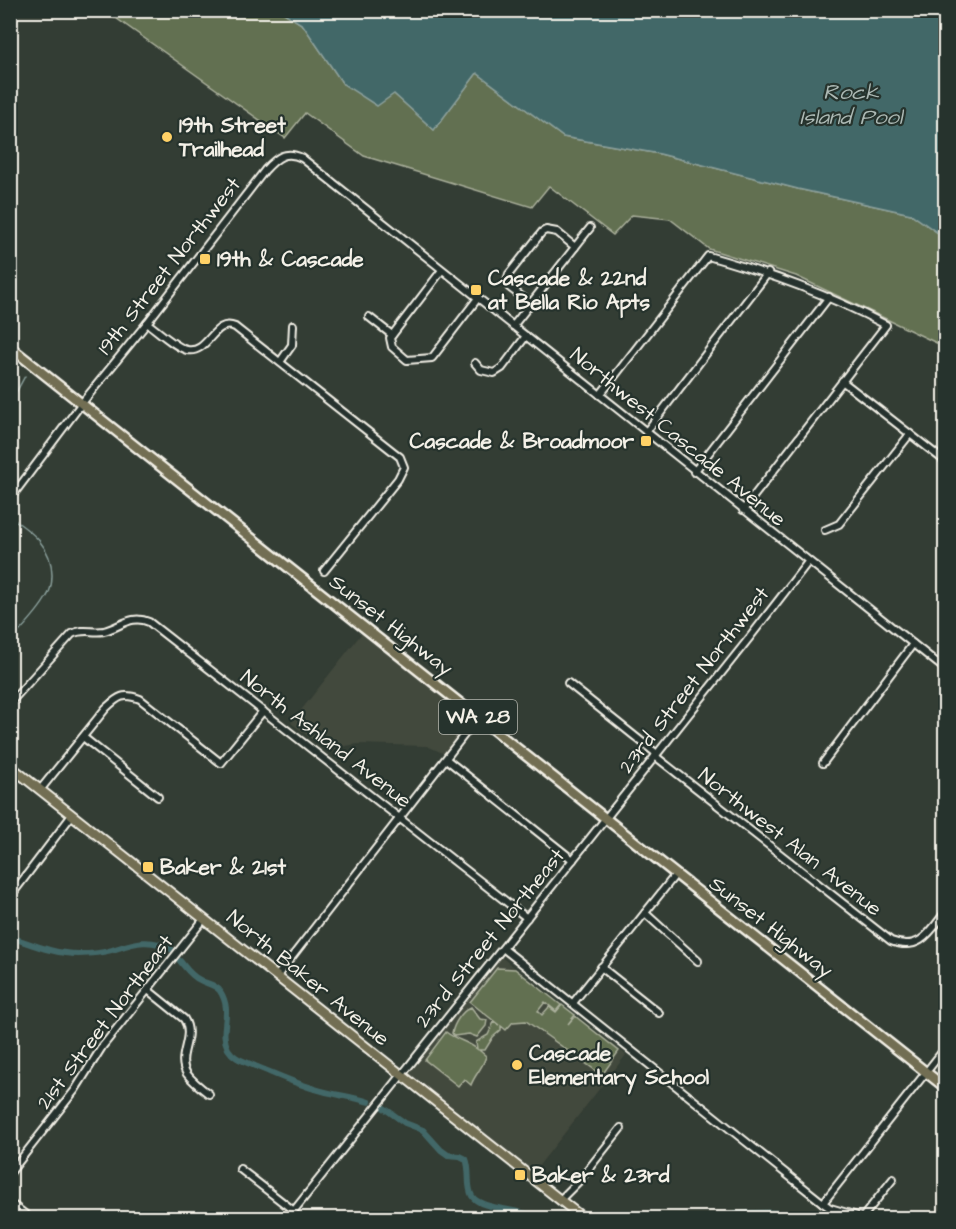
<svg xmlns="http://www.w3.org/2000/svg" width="956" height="1229" viewBox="0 0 956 1229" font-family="'Architects Daughter',sans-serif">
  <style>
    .built { fill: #43493d }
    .green { fill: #627051; stroke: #abb09c; stroke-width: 1.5 }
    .water { fill: #436868; stroke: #8a9f9b; stroke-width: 1.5 }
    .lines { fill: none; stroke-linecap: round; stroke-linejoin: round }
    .stream { stroke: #8a9f9b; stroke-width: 1.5 }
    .canal { stroke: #436868; stroke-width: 6 }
    .minor-casing { stroke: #f4f1e8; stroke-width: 10 }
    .major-casing { stroke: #f4f1e8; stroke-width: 12 }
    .highway-casing { stroke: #f4f1e8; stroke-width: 13 }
    .minor { stroke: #26332d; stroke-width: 6 }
    .major { stroke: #726e52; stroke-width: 8 }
    .highway { stroke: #726e52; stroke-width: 8 }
    .poi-dot { fill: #ffd166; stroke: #26332d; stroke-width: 2 }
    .labels { text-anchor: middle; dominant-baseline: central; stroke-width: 4.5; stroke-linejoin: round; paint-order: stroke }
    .shield { fill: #26332d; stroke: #b6b8b0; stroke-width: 1.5 }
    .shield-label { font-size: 20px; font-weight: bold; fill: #f4f1e8 }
    .poi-label { font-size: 21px; font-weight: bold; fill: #f4f1e8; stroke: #26332d; text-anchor: start }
    .street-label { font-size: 21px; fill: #f4f1e8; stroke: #26332d }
    .water-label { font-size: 22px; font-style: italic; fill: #adbab5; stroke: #26332d }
  </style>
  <rect width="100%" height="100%" fill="#333d34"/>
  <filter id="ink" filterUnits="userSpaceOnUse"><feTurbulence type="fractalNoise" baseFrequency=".0167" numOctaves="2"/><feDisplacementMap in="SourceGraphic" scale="12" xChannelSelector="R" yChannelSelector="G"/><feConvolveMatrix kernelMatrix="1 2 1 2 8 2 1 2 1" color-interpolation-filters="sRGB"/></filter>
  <g filter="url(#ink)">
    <g class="built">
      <path d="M362,633L471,720L445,754L427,746L358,744L339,747L330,753L291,723Z"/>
      <path d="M501,957L626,1055L533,1173L408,1075Z"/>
    </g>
    <g class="green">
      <path d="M106,11H281L303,25L343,84L394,94L434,130L477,73L563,137L660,154L798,189L911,214L945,238V347L796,276L709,249L670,219L632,215L613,235L549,186L532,207L364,156L305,113L285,138Z"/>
      <path d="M497,968L515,969L561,1005L556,1011L545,1002L538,1011L542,1015L549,1007L556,1012L562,1005L575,1015L568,1024L575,1016L619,1051L602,1075L526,1021L513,1022L506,1030L501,1026V1030L493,1037L485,1050H479L486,1056C483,1068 475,1074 471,1085L464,1079L458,1086L425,1060L446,1032C456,1040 467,1041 477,1049L476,1042L488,1035L494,1022L499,1025L470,1002Z"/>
      <path d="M471,1007L480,1019L487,1020L486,1026L477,1037L469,1034L454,1036L452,1033C454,1023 462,1011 471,1007Z"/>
    </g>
    <path class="water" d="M281,11H945V238L911,214L798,189L660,154L563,137L477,73L434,130L394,94L377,106L343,84L303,25Z"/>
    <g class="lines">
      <g class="stream">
        <path d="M10,404L25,376"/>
        <path d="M10,517C32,532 52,546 52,575C52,583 51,591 46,598C37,614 22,628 10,642"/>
      </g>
      <g class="canal">
        <path d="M10,937C34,945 54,954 79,954C90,954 102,953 112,950C134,943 149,937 171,949"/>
        <path d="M180,961C186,968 191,976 200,980C206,984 215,984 220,991C234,1013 218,1029 228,1049C234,1059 244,1061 255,1066C275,1074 294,1083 315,1089C333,1095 351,1096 369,1102"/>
        <path d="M384,1108L405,1123L423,1130L441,1150L448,1155L460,1156L466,1159C471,1171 466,1186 472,1196C480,1210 520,1208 537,1218"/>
        <path d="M708,1218C745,1212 784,1210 820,1218"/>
      </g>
      <g class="minor-casing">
        <g id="minor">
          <path d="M442,270L390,338L392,347L407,360L432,358L478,298"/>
          <path d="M530,303L509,287L507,281L509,274L542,232L546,230L557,232L575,247"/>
          <path d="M369,317L392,335"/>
          <path d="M147,323C157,330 176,348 187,350C209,354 213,318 235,327L400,457L404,467L398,479L324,571"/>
          <path d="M513,326L590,228"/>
          <path d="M280,362L292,345L293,325"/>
          <path d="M475,363L481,370L494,373L502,368L526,336"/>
          <path d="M842,381L946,462"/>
          <path d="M600,395L708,256C771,274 827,294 886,325L743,510"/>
          <path d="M646,432L768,273"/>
          <path d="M694,472L829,297"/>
          <path d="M10,499L82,403L147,323L265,170C277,157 286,150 302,158L946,670"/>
          <path d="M825,530L839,524L910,434"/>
          <path d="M568,683L657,754"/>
          <path d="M10,703L72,634C84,628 92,633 104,631C121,627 131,614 149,622L527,918"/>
          <path d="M83,737L158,797"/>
          <path d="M655,756L891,941C920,952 930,932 946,911"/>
          <path d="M446,759L573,860"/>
          <path d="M823,763L913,644"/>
          <path d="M40,790L106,708C119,696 123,693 140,699L221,763L263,711"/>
          <path d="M10,897L72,815"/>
          <path d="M645,913L698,961"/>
          <path d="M504,949L823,1203L830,1208L864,1218"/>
          <path d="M601,967L659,1013"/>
          <path d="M277,976L478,717"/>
          <path d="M148,990L184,1019C196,1038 175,1056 187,1074C193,1082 201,1088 209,1094"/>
          <path d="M573,1003L676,874"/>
          <path d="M240,1169L294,1211"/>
          <path d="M10,1173L75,1090L102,1047L204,919"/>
          <path d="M560,1200L579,1181L621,1128"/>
          <path d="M10,1203L30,1218"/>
          <path d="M823,1203L946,1047"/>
          <path d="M288,1218L750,637L808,562"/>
          <path d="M862,1218L893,1179"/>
        </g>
      </g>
      <g class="major-casing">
        <path id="major" d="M10,766L583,1218"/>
      </g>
      <g class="highway-casing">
        <path id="highway" d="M10,347L946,1088"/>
      </g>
      <use href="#minor" class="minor"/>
      <use href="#major" class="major"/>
      <use href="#highway" class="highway"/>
    </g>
  </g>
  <g class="poi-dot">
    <circle cx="167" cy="137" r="6"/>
    <rect x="199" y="253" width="12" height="12" rx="3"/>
    <rect x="470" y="284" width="12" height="12" rx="3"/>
    <rect x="640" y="435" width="12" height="12" rx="3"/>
    <rect x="142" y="861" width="12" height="12" rx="3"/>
    <circle cx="517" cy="1065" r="6"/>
    <rect x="514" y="1169" width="12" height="12" rx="3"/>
  </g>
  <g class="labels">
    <rect class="shield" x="439" y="700" width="78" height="34" rx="4.5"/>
    <g class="shield-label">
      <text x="478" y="717">WA 28</text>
    </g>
    <g class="poi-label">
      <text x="179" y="125">19th Street<tspan x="179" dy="24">Trailhead</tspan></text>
      <text x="217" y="259">19th &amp; Cascade</text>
      <text x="488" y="278">Cascade &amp; 22nd<tspan x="488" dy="24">at Bella Rio Apts</tspan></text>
      <text x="634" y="441" text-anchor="end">Cascade &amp; Broadmoor</text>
      <text x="160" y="867">Baker &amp; 21st</text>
      <text x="529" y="1053">Cascade<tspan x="529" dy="24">Elementary School</tspan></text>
      <text x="532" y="1175">Baker &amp; 23rd</text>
    </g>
    <g class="street-label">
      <text transform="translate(169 266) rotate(-52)">19th Street Northwest</text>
      <text transform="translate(678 437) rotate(39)">Northwest Cascade Avenue</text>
      <text transform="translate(391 625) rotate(38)">Sunset Highway</text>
      <text transform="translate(694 680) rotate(-52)">23rd Street Northwest</text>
      <text transform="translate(326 739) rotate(38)">North Ashland Avenue</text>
      <text transform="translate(790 842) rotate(38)">Northwest Alan Avenue</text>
      <text transform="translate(771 927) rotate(38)">Sunset Highway</text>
      <text transform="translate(490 938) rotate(-51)">23rd Street Northeast</text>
      <text transform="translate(308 978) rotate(39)">North Baker Avenue</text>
      <text transform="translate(105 1022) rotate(-53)">21st Street Northeast</text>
    </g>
    <g class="water-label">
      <text x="851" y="92">Rock<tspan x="851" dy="25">Island Pool</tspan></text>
    </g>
  </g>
  <rect width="956" height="1229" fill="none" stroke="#26332d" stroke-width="36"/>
  <rect x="18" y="18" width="920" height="1193" fill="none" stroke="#f4f1e8" stroke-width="2" filter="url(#ink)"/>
</svg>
